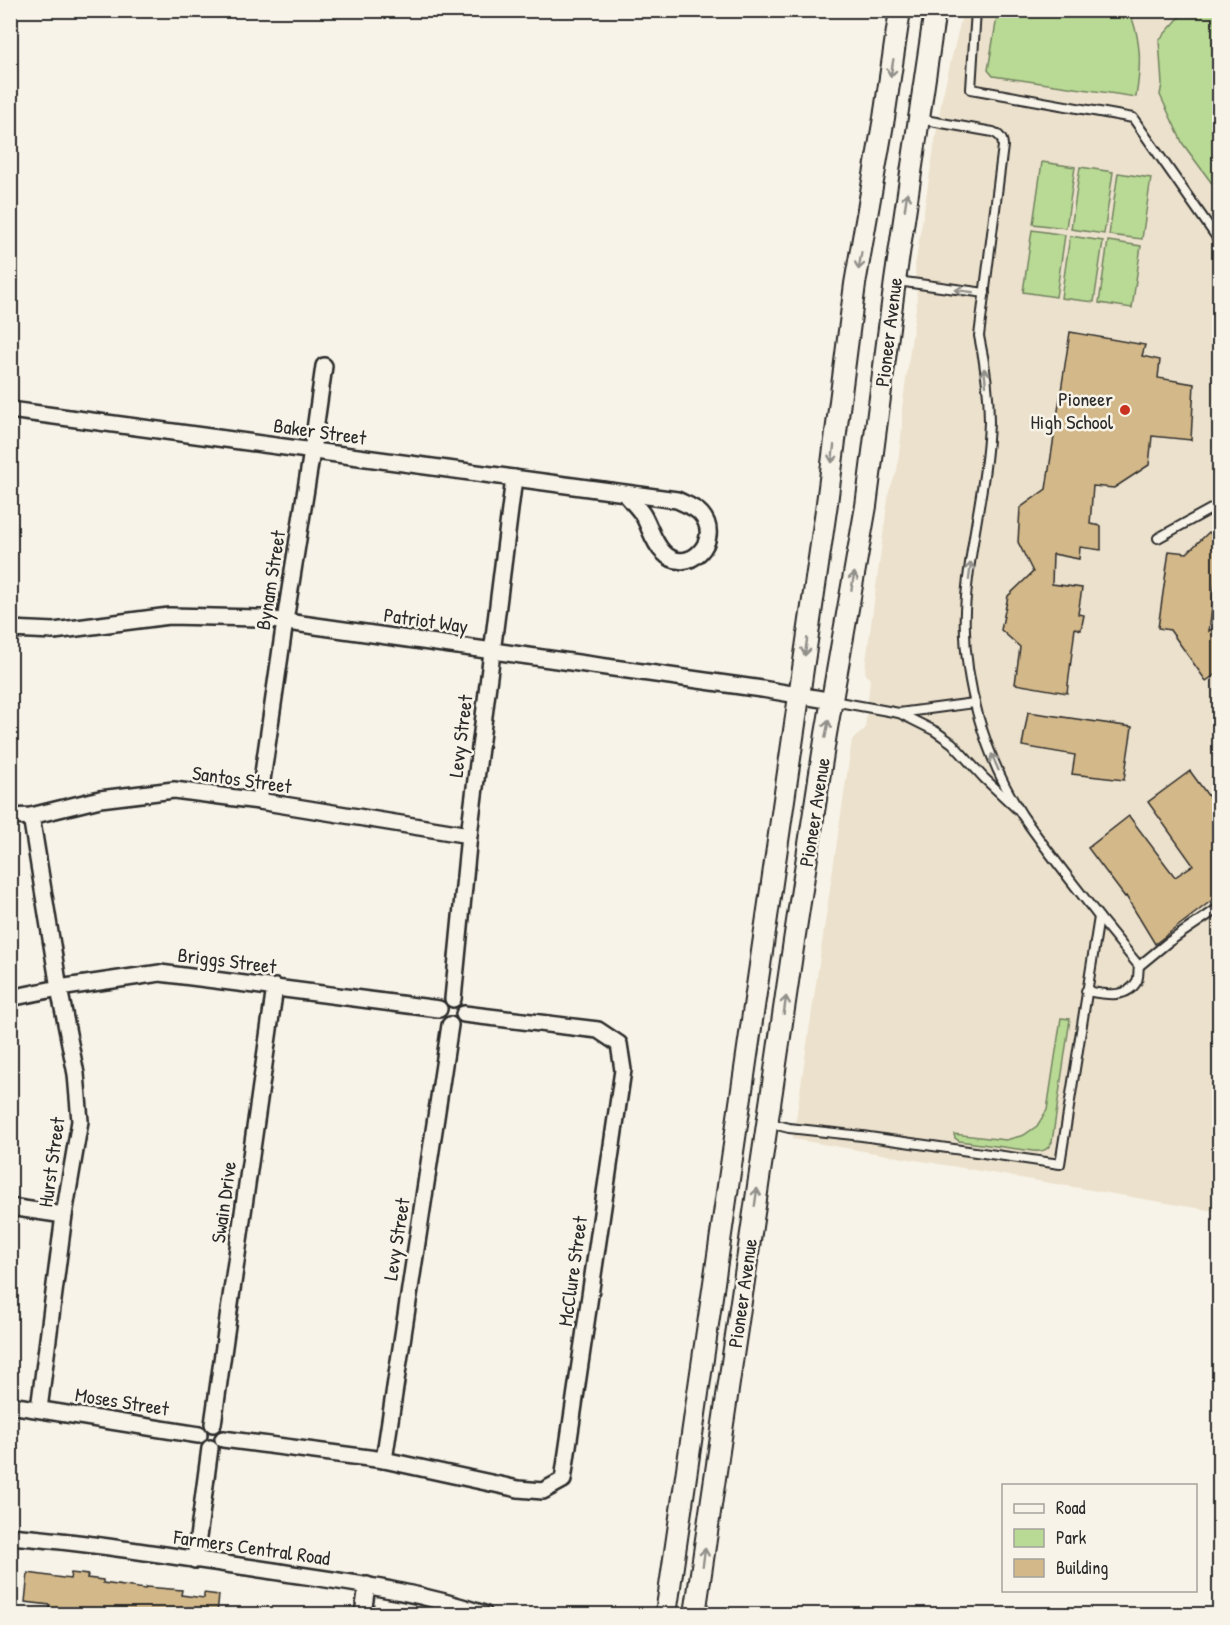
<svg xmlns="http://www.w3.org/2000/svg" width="1230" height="1625" viewBox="0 0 1230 1625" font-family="'Patrick Hand',sans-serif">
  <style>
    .built { fill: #ece1cc }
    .green { fill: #b8da94; stroke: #728260; stroke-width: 1.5 }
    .building { fill: #d3b889; stroke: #2b2b2b; stroke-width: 1.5 }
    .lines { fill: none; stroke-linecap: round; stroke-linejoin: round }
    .service-casing { stroke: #2b2b2b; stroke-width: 12 }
    .minor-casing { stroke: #2b2b2b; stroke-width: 20 }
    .tertiary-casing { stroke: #2b2b2b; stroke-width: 24 }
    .service { stroke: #f7f3e8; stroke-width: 8 }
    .minor { stroke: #f7f3e8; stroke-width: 15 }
    .tertiary { stroke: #f7f3e8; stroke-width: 20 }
    .oneway { stroke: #918f8a }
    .poi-dot { fill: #c8321e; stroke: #f7f3e8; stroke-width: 2 }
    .labels { text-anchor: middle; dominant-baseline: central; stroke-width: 5; stroke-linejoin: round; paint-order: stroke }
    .street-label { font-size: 20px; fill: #2b2b2b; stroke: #f7f3e8 }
    .poi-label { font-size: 20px; fill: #2b2b2b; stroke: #f7f3e8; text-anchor: end }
  </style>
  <rect width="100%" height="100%" fill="#f7f3e8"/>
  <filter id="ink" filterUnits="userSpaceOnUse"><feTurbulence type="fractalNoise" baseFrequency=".0167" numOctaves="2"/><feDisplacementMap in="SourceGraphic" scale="12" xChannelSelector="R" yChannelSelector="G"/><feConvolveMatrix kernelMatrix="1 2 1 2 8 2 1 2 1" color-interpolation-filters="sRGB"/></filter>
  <g filter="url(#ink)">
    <path class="built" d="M963,11H1219V1212L793,1139L852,740L865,729L870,679L866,675L865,669L889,491L897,471L902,428V408L917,300L915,266L942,98Z"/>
    <g class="green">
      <path d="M1186,10L1219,11V193L1183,144L1160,95L1162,84L1159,40Z"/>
      <path d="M998,11H1129C1142,40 1141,66 1136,97L993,76L988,70Z"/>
      <path d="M1042,162L1075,167L1066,228L1033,224Z"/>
      <path d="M1080,167L1113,172L1104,234L1071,229Z"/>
      <path d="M1118,173L1151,178L1142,239L1109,235Z"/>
      <path d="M1032,230L1065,235L1056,297L1023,292Z"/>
      <path d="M1070,236L1103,241L1094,302L1061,298Z"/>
      <path d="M1108,241L1141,246L1132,308L1099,303Z"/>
      <path d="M1061,1018L1070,1019L1052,1142C1048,1150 1043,1152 1033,1151L959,1141L955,1138L954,1134L1006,1140L1024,1135L1037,1126L1047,1110Z"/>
    </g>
    <g class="building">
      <path d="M1070,332L1145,345L1142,356L1160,360L1158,378L1194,384L1191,440L1152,436L1149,465L1114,488L1093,486L1090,524L1101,526V550L1080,547L1079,559L1053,554L1052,584L1082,588L1078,614L1084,615L1081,630L1075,628L1067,693L1015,684L1020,647L1001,630L1008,596L1033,572L1018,542L1020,508L1046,489Z"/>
      <path d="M1209,532L1220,543V574L1216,576L1209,631L1220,623V671L1206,681L1170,630L1158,628L1169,551L1187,553Z"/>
      <path d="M1028,712L1132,727L1124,780L1072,774L1075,755L1022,746Z"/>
      <path d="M1190,771L1220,812V894L1155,944L1126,896L1125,897L1088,848L1129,816L1175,877L1193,865L1148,802Z"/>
      <path d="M28,1573L70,1579L71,1573L88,1575L87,1578L103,1580V1583L145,1589L146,1587L182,1590L181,1595L204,1598V1593L219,1595L217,1614H49L50,1605L25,1602Z"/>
    </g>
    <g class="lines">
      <g class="service-casing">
        <g id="service">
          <path d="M976,10L971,89L1133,118L1220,242"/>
          <path d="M897,281L985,293"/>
          <path d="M1158,538L1220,504"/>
          <path d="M833,701L899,713L974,703"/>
          <path d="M899,713L935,731L952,743L984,778L1016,808"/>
          <path d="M1139,966L1167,943L1220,907"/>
          <path d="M1086,991C1103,994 1127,1000 1137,981C1139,977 1138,970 1139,966L1099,917"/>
          <path d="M769,1123L789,1128L862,1136L1060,1164L1099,917C1073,883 1046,850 1022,815C985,758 962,679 965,611C968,548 987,485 989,422C989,393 985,363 979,336L1003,146C1003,139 1000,135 993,132L919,119"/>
        </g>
      </g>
      <g class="minor-casing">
        <g id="minor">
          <path d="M10,410L677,500C685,504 695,507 701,514C724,540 687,578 663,552C653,542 650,527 643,515C638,507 630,500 625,493"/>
          <path d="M10,629L54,631L169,616L259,618L762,689L833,701"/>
          <path d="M259,801L285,621L312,451L324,366"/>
          <path d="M31,816L59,988L76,1074L80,1121L64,1215L39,1409"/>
          <path d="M10,817L31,816L100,799L174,790L259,801L469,835"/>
          <path d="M10,998L59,988L160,973L439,1009"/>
          <path d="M453,999L469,835L514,478"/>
          <path d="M10,1207L64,1215"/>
          <path d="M10,1405L199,1435"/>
          <path d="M213,1424L275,987"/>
          <path d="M223,1439L384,1460L518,1489L543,1491L563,1480L623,1070L619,1044L598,1030L464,1014"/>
          <path d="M384,1460L450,1025"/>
          <path d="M10,1536C94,1543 177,1557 260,1569C335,1581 412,1589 484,1614"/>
          <path d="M195,1560L210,1448"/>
          <path d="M363,1614L367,1585"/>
        </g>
      </g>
      <g class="tertiary-casing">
        <g id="tertiary">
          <path d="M666,1614L827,503L855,284L884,118L900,10"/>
          <path d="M695,1614L794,941L826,734L866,506L895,281L935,10"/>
        </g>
      </g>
      <use href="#service" class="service"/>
      <use href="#minor" class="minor"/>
      <use href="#tertiary" class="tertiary"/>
    </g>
    <defs><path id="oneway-shaft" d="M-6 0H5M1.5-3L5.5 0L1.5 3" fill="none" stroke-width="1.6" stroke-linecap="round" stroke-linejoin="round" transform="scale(1.5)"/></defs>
    <g class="oneway">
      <use href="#oneway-shaft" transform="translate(892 68) rotate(99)"/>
      <use href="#oneway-shaft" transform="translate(906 201) rotate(-82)"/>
      <use href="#oneway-shaft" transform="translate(860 261) rotate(100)"/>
      <use href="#oneway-shaft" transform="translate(964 291) rotate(-173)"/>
      <use href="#oneway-shaft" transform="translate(985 377) rotate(-96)"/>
      <use href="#oneway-shaft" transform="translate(833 454) rotate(97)"/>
      <use href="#oneway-shaft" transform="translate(970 571) rotate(-83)"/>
      <use href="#oneway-shaft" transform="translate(853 581) rotate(-80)"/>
      <use href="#oneway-shaft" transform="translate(806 647) rotate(98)"/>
      <use href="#oneway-shaft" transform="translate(827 729) rotate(-79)"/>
      <use href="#oneway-shaft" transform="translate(995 762) rotate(-113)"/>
      <use href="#oneway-shaft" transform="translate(785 1005) rotate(-82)"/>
      <use href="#oneway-shaft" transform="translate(756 1197) rotate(-82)"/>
      <use href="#oneway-shaft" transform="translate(704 1557) rotate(-82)"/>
    </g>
  </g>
  <circle class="poi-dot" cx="1125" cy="410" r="6"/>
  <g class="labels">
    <g class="street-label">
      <text transform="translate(888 332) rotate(-83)">Pioneer Avenue</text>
      <text transform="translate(320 431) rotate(8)">Baker Street</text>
      <text transform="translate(270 580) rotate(-81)">Bynam Street</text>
      <text transform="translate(426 620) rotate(8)">Patriot Way</text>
      <text transform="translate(460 736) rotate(-83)">Levy Street</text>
      <text transform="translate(242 779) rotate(8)">Santos Street</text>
      <text transform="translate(814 812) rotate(-81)">Pioneer Avenue</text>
      <text transform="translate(227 960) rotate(7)">Briggs Street</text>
      <text transform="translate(51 1162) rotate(-82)">Hurst Street</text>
      <text transform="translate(223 1202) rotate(-82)">Swain Drive</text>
      <text transform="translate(396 1239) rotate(-81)">Levy Street</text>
      <text transform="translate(572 1271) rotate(-82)">McClure Street</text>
      <text transform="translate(742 1293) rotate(-82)">Pioneer Avenue</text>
      <text transform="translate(122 1401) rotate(9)">Moses Street</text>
      <text transform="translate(252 1547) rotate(8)">Farmers Central Road</text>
    </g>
    <g class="poi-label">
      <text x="1113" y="398">Pioneer<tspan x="1113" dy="23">High School</tspan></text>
    </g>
  </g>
  <rect width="1230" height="1625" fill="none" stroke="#f7f3e8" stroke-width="36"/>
  <rect x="18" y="18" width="1194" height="1589" fill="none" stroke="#2b2b2b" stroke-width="2" filter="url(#ink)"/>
  <rect x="1002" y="1484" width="195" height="108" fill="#f7f3e8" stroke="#a5a39c" stroke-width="1.5"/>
  <rect x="1014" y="1504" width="30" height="9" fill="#f7f3e8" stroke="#a5a39c" stroke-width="1.5"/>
  <text x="1056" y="1514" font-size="18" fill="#2b2b2b">Road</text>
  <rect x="1014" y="1529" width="30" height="18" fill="#b8da94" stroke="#a5a39c" stroke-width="1.5"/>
  <text x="1056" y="1544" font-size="18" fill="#2b2b2b">Park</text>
  <rect x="1014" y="1559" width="30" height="18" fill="#d3b889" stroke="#a5a39c" stroke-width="1.5"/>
  <text x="1056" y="1574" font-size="18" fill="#2b2b2b">Building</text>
</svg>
